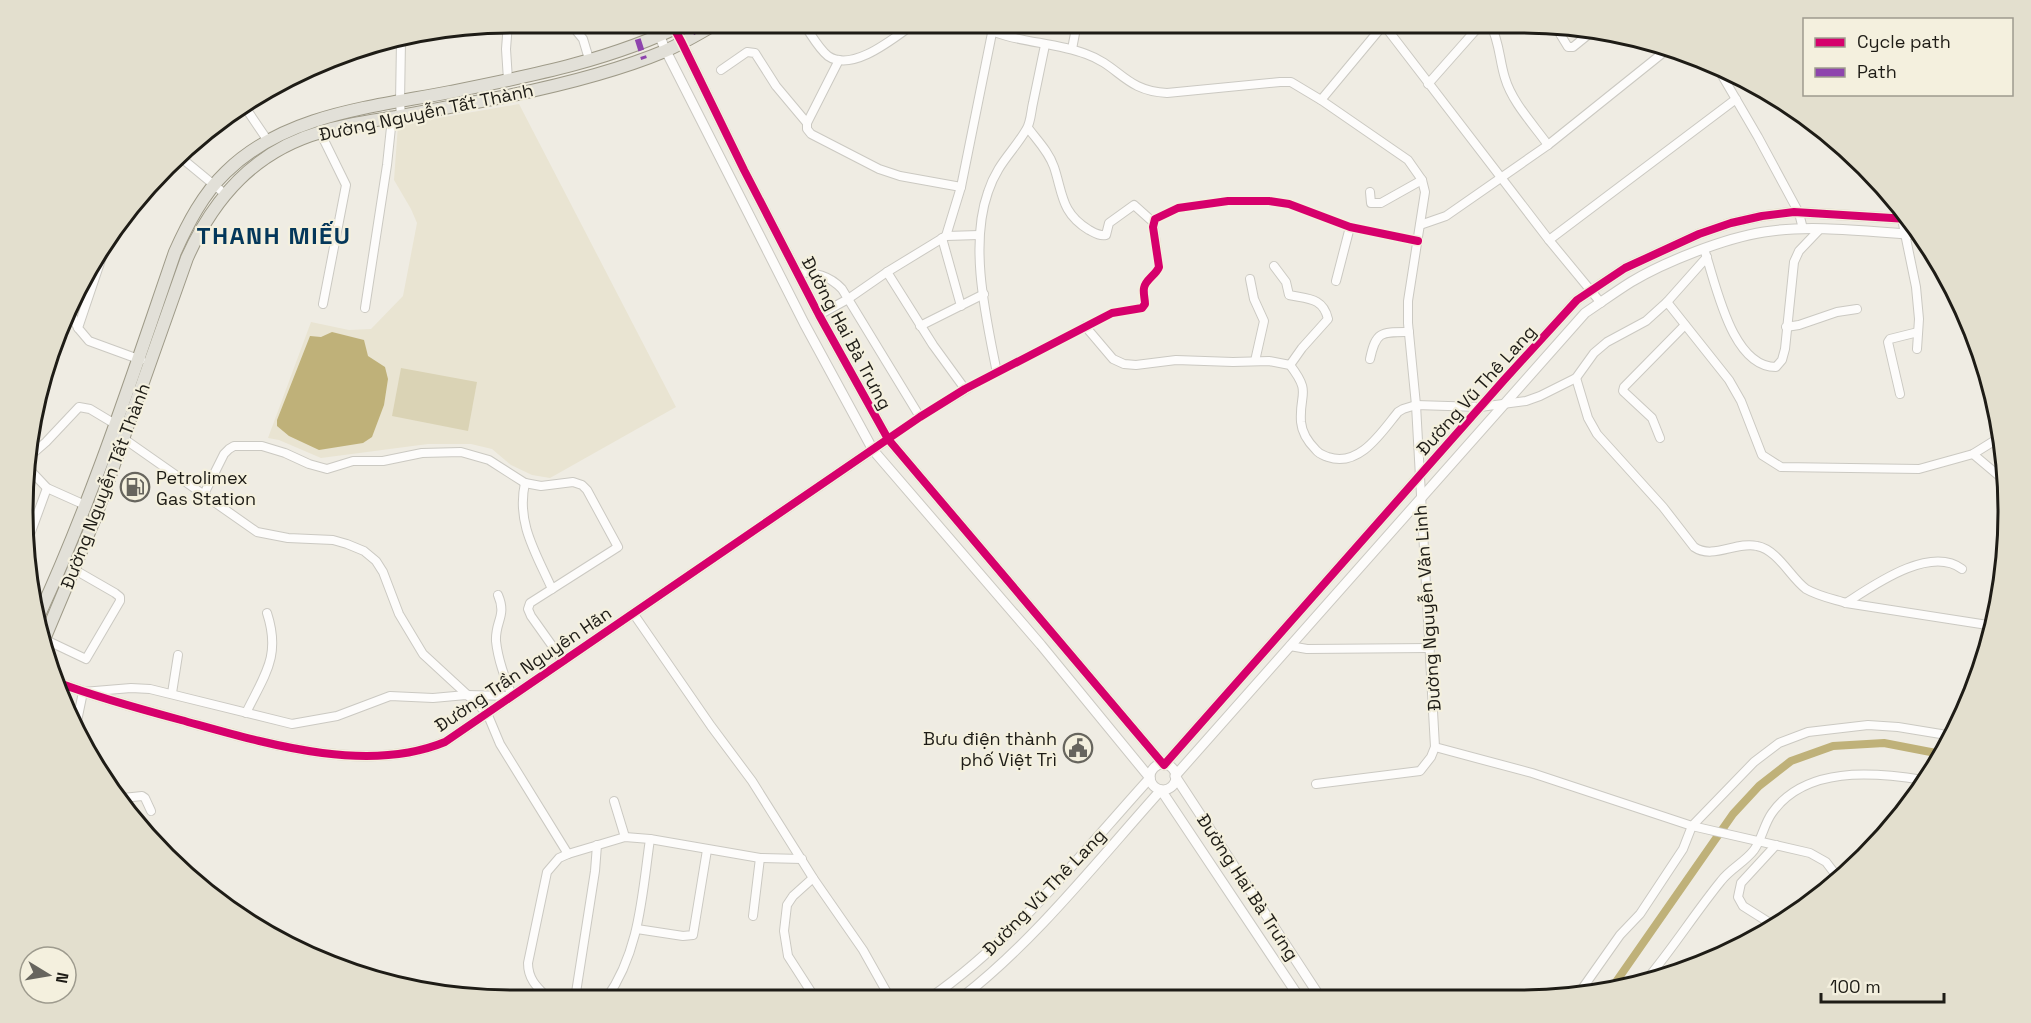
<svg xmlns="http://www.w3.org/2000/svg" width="2031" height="1023" viewBox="0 0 2031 1023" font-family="'Space Grotesk',sans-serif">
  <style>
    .built { fill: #e9e4d2 }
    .green { fill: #dad3b5 }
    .water { fill: #bfb179 }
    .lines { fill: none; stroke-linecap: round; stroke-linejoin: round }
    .canal { stroke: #bfb179; stroke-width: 8 }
    .minor-casing { stroke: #cbc9c2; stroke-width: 10 }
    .tertiary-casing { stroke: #cbc9c2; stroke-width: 11 }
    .primary-casing { stroke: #9e9a88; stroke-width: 14 }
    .minor { stroke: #fdfcfb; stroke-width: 8 }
    .tertiary { stroke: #fdfcfb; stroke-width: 9 }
    .primary { stroke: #e2e0d8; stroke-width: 12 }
    .quiet { stroke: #8e44ad; stroke-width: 6; stroke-dasharray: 12 6; stroke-linecap: butt }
    .cycleway-casing { stroke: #f4f0de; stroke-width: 11 }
    .cycleway { stroke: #d6006c; stroke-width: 8 }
    .labels { text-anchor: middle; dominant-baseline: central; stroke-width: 4.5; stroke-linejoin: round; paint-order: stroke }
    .street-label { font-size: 18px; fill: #1e1c16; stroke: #f4f0de }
    .poi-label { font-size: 18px; fill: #1e1c16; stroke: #f4f0de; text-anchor: start }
    .district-label { font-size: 24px; font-weight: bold; letter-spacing: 1.5px; fill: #04375a; stroke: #f4f0de }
    .rim { fill: none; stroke: #1e1c16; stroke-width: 3 }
  </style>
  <rect width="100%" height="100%" fill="#efece3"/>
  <path class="built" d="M519,104L676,407L550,478L532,475L511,465L492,449L471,444H428L321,458L279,440L268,438L311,322L349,330L371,329L403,296L417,223L411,209L394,180L398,125Z"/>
  <path class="green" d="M401,368L477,382L468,431L392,416Z"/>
  <path class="water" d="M332,332L364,340L368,356L385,367L388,379L384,405L372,437L363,443L319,450L289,436L277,426V420L310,336L321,337Z"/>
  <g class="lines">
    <path class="canal" d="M1611,989L1733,814L1759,786L1791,761L1833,746L1884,743L1941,754"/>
    <g class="minor-casing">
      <g id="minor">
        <path d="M570,23L583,39L589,59"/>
        <path d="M803,23C811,34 818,48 828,56C853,73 895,37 915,23"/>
        <path d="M975,23C1011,44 1049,40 1086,54C1120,66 1125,91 1167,93L1280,82H1291L1321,100L1408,160L1422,180L1425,192L1408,301V323L1416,405L1435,747L1532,773L1692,826L1810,853L1826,862L1839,879"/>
        <path d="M1366,23L1382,27"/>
        <path d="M1490,23C1500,43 1499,59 1505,78C1512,102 1533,124 1548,145L1669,48"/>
        <path d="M1554,24L1568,47H1573L1594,30"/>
        <path d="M1384,25L1549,240L1601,303"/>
        <path d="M490,26L533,27L539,23"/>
        <path d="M401,41L400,102L401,116"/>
        <path d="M1072,49L1077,23"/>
        <path d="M839,60L807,123V129L811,134L879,169L900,176L961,187"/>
        <path d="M1716,65L1758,137L1799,213L1803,229"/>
        <path d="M721,70L747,52L755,53L776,86L807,123"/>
        <path d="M508,80L506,49L508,23"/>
        <path d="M1428,84L1482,23"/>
        <path d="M1321,100L1385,23"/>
        <path d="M245,107L268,141"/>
        <path d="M1028,128C1037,140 1049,152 1054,167C1063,194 1061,213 1089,230C1095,233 1099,236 1106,235L1109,223L1134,205L1153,222"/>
        <path d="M320,132L346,185L323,304"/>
        <path d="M179,156L225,194"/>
        <path d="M1882,185L1896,203L1902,219L1916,287L1919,319L1917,349"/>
        <path d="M1370,192L1371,203H1381L1422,180"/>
        <path d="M1420,225L1446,216L1548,145"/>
        <path d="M946,236L961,187L992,33"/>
        <path d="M942,238L961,306"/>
        <path d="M108,239L78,328L89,341L141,360"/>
        <path d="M1549,240L1736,99"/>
        <path d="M1704,249C1716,283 1731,367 1776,367L1782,360L1785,349L1794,262L1799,251L1819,230"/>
        <path d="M1274,266L1286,282L1289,295C1307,299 1323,297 1328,319L1302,348L1290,365"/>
        <path d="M797,272C815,273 829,275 842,289L920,417"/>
        <path d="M887,272L933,345L965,389"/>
        <path d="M1250,279L1254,299L1264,321L1255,361"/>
        <path d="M1336,281L1350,227"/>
        <path d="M1667,302L1707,257"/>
        <path d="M365,308L387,165L392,118"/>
        <path d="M71,313L78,328"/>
        <path d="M819,315L848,299L887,272L946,236L979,235"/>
        <path d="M920,326L984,294"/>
        <path d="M1085,326L1113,359L1124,364L1136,365L1176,360L1233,362L1269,361L1290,365C1312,394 1299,392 1301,422C1302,433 1308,442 1316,450C1320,455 1323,455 1328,457C1359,468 1381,433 1398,412L1403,409L1416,405L1480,407L1526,401L1540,396L1576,378L1594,353L1607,342L1646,321L1667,302L1729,380L1741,401L1762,455L1781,467L1919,469L1973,454L2002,436"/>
        <path d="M1786,327L1799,325L1837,312L1857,309"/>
        <path d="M1370,359C1376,331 1381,332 1409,332"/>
        <path d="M997,373C986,317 969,246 988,192C997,164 1013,152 1026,130C1031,123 1031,111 1033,103C1037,84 1041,64 1045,45"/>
        <path d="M1576,378L1588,418L1597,434L1663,507L1694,547C1713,560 1736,541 1757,546C1778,550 1790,577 1806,589C1818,596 1833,599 1846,603L1994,626"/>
        <path d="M1900,394L1888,342L1890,339L1918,332"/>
        <path d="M120,436L257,532L288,538L333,540L347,544L364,551L376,561L383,572L399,614L423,654L487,713L500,744L568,854"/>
        <path d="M1660,438L1652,418L1623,391L1624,387L1685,325"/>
        <path d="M888,439L920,417L980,381L1112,313L1142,308L1145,304C1145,299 1143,293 1144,288C1145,280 1156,275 1159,267L1153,222L1155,219L1178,208L1228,201H1269L1289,204L1350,227L1418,241"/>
        <path d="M1973,454L2005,481"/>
        <path d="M31,455L46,442L79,407L90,409L115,424"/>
        <path d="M30,470L47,488L85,505"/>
        <path d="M525,483C516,523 536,553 552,589"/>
        <path d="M204,494L224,454L229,449L234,446H262L285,453L309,464L327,469L353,461H383L422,453L461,452L489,460L525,483L541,486L573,482L582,485L587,490L618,547L530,603L528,609L531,616L563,661"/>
        <path d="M28,540L47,488"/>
        <path d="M1846,603C1874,585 1930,545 1962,569"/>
        <path d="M633,613L711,726L752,781L813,878L863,950L890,998"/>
        <path d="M46,640L86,659L120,601V597L115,593L75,570"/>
        <path d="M1290,646L1307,649L1430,648"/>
        <path d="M172,693L178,655"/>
        <path d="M246,713C265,674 281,656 267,613"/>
        <path d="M75,731L83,692L131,688L150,689L292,724L337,716L390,696L433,698L466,695L512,696C505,678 498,660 496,641C495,621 507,616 498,595"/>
        <path d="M1316,784L1420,771L1431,757L1435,747"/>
        <path d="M123,798L142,796L145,798L151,811"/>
        <path d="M614,801L625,837"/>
        <path d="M813,878L793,896L787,905L784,931L788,956L815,998"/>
        <path d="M753,916L760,858"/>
        <path d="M1773,925L1743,906L1738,897L1741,883L1776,845"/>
        <path d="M637,929L683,936L693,935L707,850"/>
        <path d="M1647,979C1673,948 1695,913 1721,881C1730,869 1745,862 1754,850C1762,839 1764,824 1772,813C1805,766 1873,772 1923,780"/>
        <path d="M1577,996L1620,935L1640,914L1683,849L1692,826L1754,762L1779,743L1808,732L1868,725L1898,727L1953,736"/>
        <path d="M549,999C538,988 528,980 528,963L547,872L559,858L568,854L625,837L650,839L760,858L802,859"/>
        <path d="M575,999L595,871L597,845"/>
        <path d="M606,999C640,951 642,895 650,839"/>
      </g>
    </g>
    <g class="tertiary-casing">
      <g id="tertiary">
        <path d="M656,23L659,35L666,51L804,323L873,450L1041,645L1150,778C1082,853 1014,940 930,998"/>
        <path d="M668,23L674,28L682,43L744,170L819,315L888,439L1164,765L1504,380L1577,300L1625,268L1699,234L1731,223L1762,216L1794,212L1908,219"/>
        <path d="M59,683C99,698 140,709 181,720C261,742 365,775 445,742L888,439"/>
        <circle cx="1163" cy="777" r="13"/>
        <path d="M1320,997L1175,776L1585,313C1600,303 1615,292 1631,282C1664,262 1725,238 1764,232C1812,224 1871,232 1920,235"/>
        <path d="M961,998C1035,941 1099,859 1161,790L1299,997"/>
      </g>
    </g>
    <g class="primary-casing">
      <g id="primary">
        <path d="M39,615C93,498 133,374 175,252C188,223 203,194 226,172C285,114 373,107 450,92C530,76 613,60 686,23"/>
        <path d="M45,637L95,518L187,258C214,197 255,151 321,132C345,124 371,121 396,117C434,110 471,103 508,96C561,85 615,72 665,51C683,43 700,33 717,23"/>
      </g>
    </g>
    <use href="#minor" class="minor"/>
    <use href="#tertiary" class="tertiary"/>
    <use href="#primary" class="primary"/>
    <g class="quiet">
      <path d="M635,23L633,24L644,59"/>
      <path d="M691,23L697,34"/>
    </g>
    <g class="cycleway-casing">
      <g id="cycleway">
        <path d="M668,23L674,28L682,43L744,170L819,315L888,439L1164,765L1504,380L1577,300L1625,268L1699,234L1731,223L1762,216L1794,212L1908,219"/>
        <path d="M59,683C99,698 140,709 181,720C261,742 365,775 445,742L920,417L965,389L1112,313L1142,308L1145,304C1145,299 1143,293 1144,288C1145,280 1156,275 1159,267L1153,227L1155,219L1178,208L1228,201H1269L1289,204L1350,227L1418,241"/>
      </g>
    </g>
    <use href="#cycleway" class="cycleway"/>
  </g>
  <defs>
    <g id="fuel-ring" transform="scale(1.5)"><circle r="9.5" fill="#f4f0de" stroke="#67655e" stroke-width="1.5"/><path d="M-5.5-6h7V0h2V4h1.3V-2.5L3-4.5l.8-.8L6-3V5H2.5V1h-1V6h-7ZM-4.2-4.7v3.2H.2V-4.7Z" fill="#67655e"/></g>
    <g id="civic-ring" transform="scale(1.5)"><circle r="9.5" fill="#f4f0de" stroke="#67655e" stroke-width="1.5"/><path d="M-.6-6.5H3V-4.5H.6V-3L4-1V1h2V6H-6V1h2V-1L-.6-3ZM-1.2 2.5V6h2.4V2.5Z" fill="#67655e"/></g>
  </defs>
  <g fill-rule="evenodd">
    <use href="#fuel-ring" x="135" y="487"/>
    <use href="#civic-ring" x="1078" y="748"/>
  </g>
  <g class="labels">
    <g class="street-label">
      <text transform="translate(426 112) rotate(-12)">Đường Nguyễn Tất Thành</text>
      <text transform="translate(847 333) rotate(62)">Đường Hai Bà Trưng</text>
      <text transform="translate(1476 390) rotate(-48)">Đường Vũ Thê Lang</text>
      <text transform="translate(105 486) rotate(-69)">Đường Nguyễn Tất Thành</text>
      <text transform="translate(1427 608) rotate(-94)">Đường Nguyễn Văn Linh</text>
      <text transform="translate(523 669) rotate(-34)">Đường Trần Nguyên Hãn</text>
      <text transform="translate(1248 887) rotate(57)">Đường Hai Bà Trưng</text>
      <text transform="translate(1044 892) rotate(-46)">Đường Vũ Thê Lang</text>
    </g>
    <g class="poi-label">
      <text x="156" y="477">Petrolimex<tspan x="156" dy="21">Gas Station</tspan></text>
      <text x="1057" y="738" text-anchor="end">Bưu điện thành<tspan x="1057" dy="21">phố Việt Trì</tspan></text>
    </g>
    <g class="district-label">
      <text x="274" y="235">THANH MIẾU</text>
    </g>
  </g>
  <path d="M0 0H2031V1023H0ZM511 33H1520A478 478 0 0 1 1998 511V512A478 478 0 0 1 1520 990H511A478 478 0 0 1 33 512V511A478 478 0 0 1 511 33Z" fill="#e3dfce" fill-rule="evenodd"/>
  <path class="rim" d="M511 33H1520A478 478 0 0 1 1998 511V512A478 478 0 0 1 1520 990H511A478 478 0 0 1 33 512V511A478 478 0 0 1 511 33Z"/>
  <rect x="1803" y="18" width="210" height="78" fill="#f4f0de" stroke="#9e9b8e" stroke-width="1.5"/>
  <rect x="1815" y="38" width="30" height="9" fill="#d6006c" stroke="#9e9b8e" stroke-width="1.5"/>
  <text x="1857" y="48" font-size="18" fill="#1e1c16">Cycle path</text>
  <rect x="1815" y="68" width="30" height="9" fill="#8e44ad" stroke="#9e9b8e" stroke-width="1.5"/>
  <text x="1857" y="78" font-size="18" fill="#1e1c16">Path</text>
  <g transform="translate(48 975) rotate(101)"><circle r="28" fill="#f4f0de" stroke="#9e9b8e" stroke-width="1.5"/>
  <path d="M0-4.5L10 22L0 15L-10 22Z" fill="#67655e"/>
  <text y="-9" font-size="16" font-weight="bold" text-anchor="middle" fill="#1e1c16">N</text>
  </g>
  <path d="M1821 993v9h123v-9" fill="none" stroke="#1e1c16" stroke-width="3"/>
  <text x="1830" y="993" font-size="18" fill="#1e1c16" stroke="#f4f0de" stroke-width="4.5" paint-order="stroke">100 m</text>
</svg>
